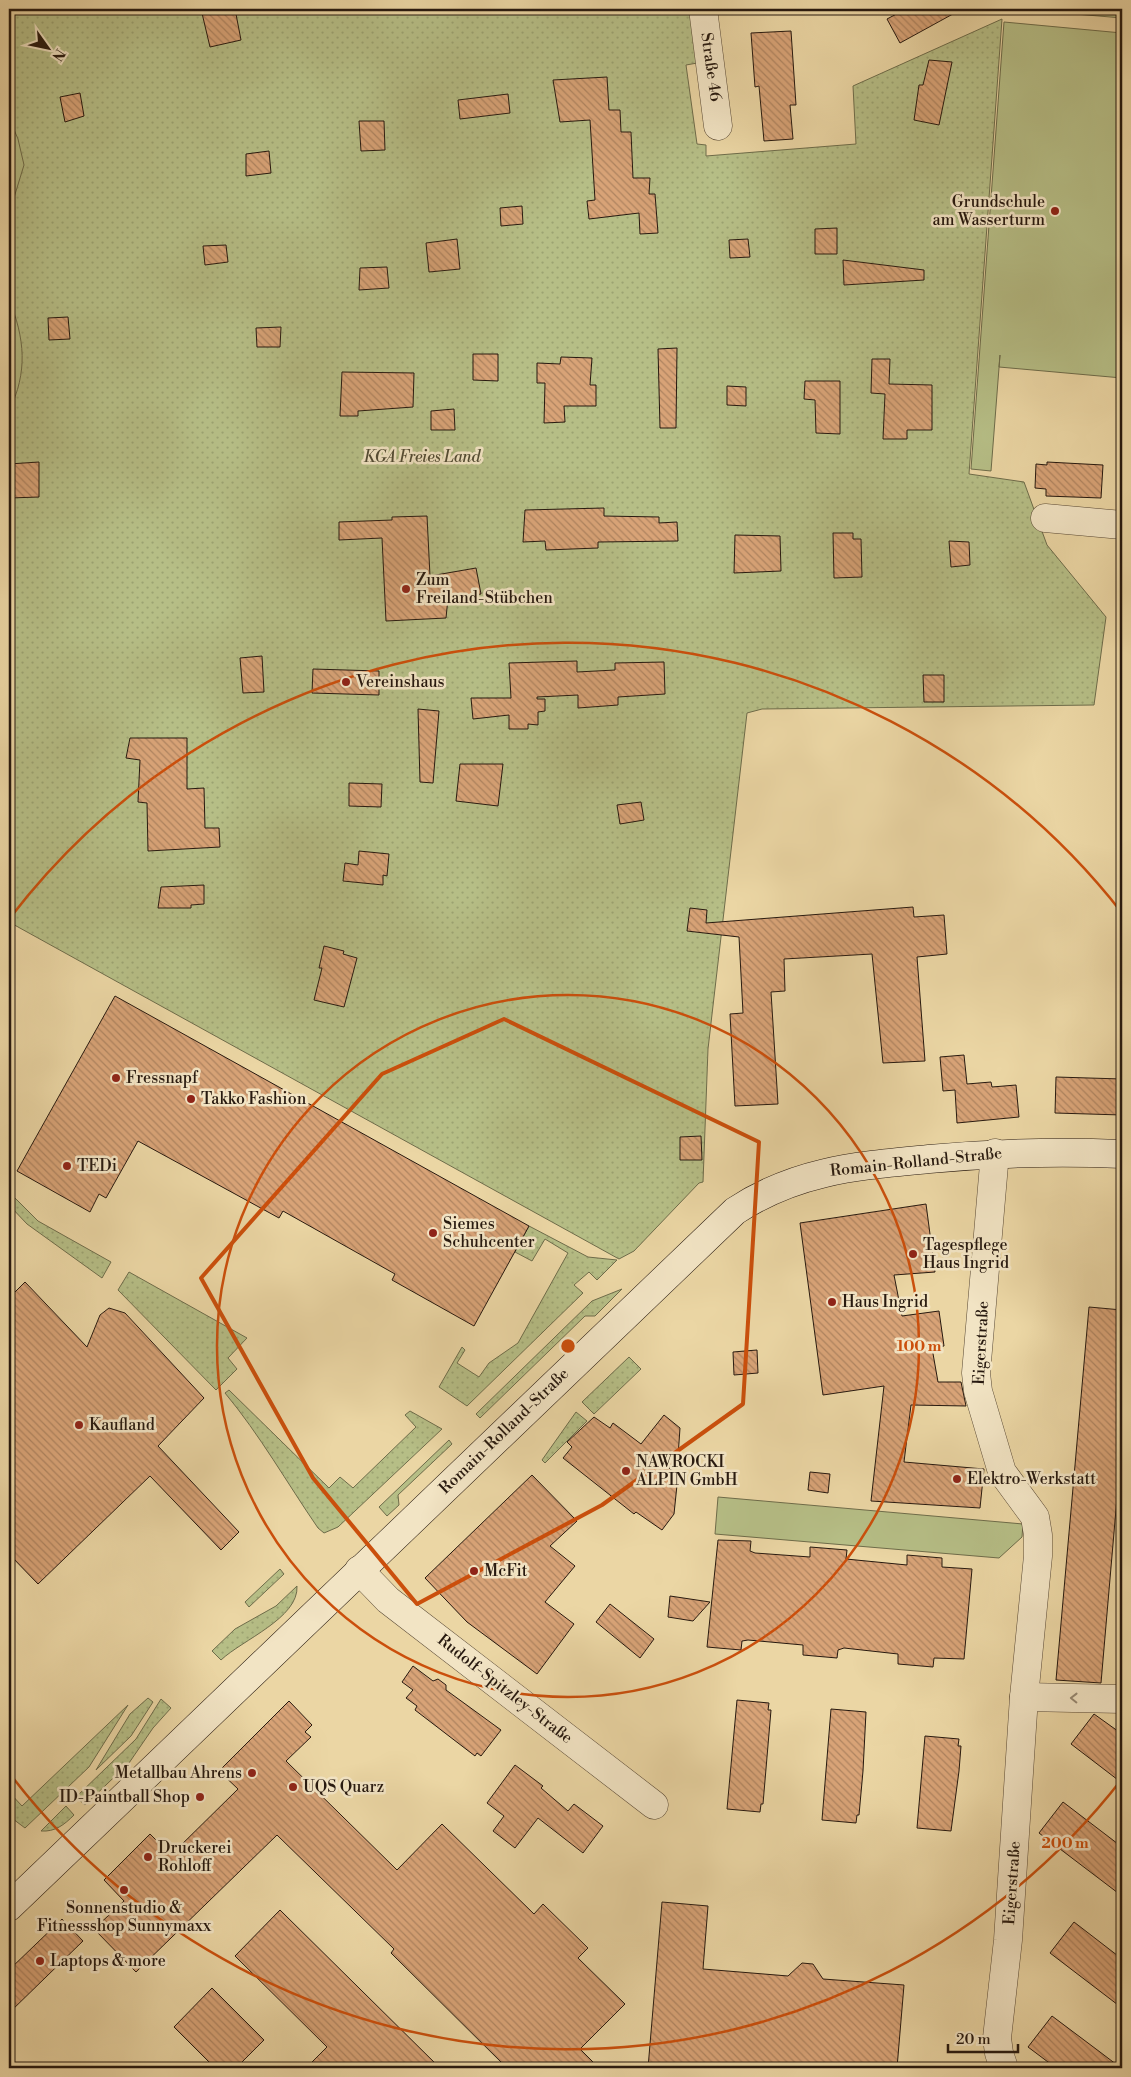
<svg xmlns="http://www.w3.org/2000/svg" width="1131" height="2077" viewBox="0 0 1131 2077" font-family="'Libre Bodoni',serif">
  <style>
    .grass { fill: url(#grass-dots); stroke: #6e6c4a }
    .park { fill: #b6be86; stroke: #6e6c4a }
    .building { fill: url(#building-back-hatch); stroke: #27190f }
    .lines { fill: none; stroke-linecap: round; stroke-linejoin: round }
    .minor-casing { stroke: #584834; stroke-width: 29 }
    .secondary-casing { stroke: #27190f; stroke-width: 29 }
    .minor { stroke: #f2e4c4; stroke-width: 28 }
    .secondary { stroke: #f2e4c4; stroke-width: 28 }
    .oneway { stroke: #978973 }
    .marked { fill: none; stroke: #cb4f0c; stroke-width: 4; stroke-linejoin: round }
    .ring { fill: none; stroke: #cb4f0c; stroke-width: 2.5 }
    .poi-dot { fill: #8f2418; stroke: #f2e4c4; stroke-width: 2 }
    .labels { text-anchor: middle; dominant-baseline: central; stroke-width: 5; stroke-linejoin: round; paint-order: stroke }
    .street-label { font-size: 16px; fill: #27190f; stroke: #f2e4c4 }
    .poi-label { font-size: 16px; fill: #27190f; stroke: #f2e4c4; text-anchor: start }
    .park-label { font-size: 16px; font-style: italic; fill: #524b33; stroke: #f2e4c4 }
    .centre { fill: #cb4f0c; stroke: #f2e4c4; stroke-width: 2.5 }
    .ring-label { font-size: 15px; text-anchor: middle; font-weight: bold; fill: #cb4f0c; stroke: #f2e4c4; stroke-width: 5; stroke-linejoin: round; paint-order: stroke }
  </style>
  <defs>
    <pattern id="grass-dots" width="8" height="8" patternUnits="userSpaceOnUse" patternTransform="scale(1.25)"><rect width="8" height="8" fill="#b6be86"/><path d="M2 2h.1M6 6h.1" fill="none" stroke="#9ca372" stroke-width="1.8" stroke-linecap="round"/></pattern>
    <pattern id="building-back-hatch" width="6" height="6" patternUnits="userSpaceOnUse" patternTransform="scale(1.25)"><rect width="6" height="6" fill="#d8a377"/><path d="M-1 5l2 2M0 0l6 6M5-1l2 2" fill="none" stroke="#af8460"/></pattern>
  </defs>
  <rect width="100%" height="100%" fill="#ebd6a4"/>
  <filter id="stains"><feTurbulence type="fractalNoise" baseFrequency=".004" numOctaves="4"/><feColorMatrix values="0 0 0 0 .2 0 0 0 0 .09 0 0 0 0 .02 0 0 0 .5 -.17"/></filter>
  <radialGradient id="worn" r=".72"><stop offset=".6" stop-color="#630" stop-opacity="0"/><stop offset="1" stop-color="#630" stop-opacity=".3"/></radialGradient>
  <g class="grass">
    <path d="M9,9H692L703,62L686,65L697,144L706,145V156L856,144L853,86L1002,19L969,474L1024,482L1047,545L1106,617L1094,705L762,709L747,713L708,1049L703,1182L699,1183L634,1251L619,1259L9,922Z"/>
    <path d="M9,1192L38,1221L111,1262L102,1278L27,1224L9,1205Z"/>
    <path d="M529,1226L588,1257L617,1260L597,1280L589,1272L574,1285L583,1293L467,1406L439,1387L462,1347L465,1350L457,1363L479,1377L489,1363L518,1343L568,1253L545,1239L532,1261L515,1252Z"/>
    <path d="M129,1272L247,1338L228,1358L237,1369L216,1390L118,1290Z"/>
    <path d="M622,1289L595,1316H585L480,1418L476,1414L592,1301Z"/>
    <path d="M629,1357L641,1369L594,1414L582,1402Z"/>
    <path d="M229,1390L329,1488L340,1477L353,1488L416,1427L405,1415L410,1411L442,1429L338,1527L324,1533L318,1528C287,1483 260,1435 225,1393Z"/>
    <path d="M576,1412L587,1421L545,1463L542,1460Z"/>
    <path d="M449,1440L452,1444L398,1495L399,1505L387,1516L379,1507Z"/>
    <path d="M280,1569L284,1574L249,1607L245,1602Z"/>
    <path d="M297,1586C299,1618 242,1640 221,1660L212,1651L235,1629L276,1606Z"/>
    <path d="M148,1698L153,1702L131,1736L96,1770L130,1714Z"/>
    <path d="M161,1699L171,1708L153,1728L129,1763L85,1805L76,1797L136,1739Z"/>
    <path d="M128,1705L89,1767L25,1828L9,1816V1792L22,1806Z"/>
    <path d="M66,1806L74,1815C64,1825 55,1832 41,1831Z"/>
  </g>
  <g class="park">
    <path d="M1052,9H1122V18L1052,12Z"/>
    <path d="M1004,22L1122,33V378L999,367L1000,355L991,471L971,469Z"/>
    <path d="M9,118L18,139L24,165L9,214Z"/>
    <path d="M9,299C25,339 28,372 9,411Z"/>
    <path d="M718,1497L1023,1524L1022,1537L999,1558L715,1534Z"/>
  </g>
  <g class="building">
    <path d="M201,9H235L241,40L210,47Z"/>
    <path d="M906,9H962L900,43L887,19Z"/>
    <path d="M791,31L796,105H790L793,139L764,141L759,86L755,87L751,33Z"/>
    <path d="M929,60L952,62L939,125L914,120L919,85H923Z"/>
    <path d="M607,77L609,110H620L621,132H631L633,178H650L649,194H655L658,233L640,234L639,213L589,219L587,201L595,200L590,120L560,122L553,80Z"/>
    <path d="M80,93L84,116L65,122L60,97Z"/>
    <path d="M508,94L510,113L460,119L458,100Z"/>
    <path d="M359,121H384L385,150L361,151Z"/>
    <path d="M269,151L271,173L246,176V154Z"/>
    <path d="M522,206L523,224L501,226L500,208Z"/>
    <path d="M837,228V254H815V229Z"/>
    <path d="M457,239L460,269L429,272L426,243Z"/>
    <path d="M748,239L750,257L730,258L729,240Z"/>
    <path d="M226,245L228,262L205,265L203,246Z"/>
    <path d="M843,260L924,270V280L844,285Z"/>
    <path d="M387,267L389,288L359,290L360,268Z"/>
    <path d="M68,317L70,339L49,340L48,318Z"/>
    <path d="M281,327L280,347H257L256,328Z"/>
    <path d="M677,348L676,428H660L658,349Z"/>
    <path d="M473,354H498V381L473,380Z"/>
    <path d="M561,357L592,358L590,385H596V406H564L565,422L544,423L545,383H537V363L560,364Z"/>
    <path d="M872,359H890L889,384L932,385V430H907V439H883L885,394L871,393Z"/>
    <path d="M342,372L414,373L413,407L358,411V416H340Z"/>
    <path d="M805,381H840V434L816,433L815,400L804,399Z"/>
    <path d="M727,386L746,387V406L727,405Z"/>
    <path d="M454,409L455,430H431V411Z"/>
    <path d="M39,462V497L9,498V464Z"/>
    <path d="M1047,462L1103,465L1101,498L1046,496V489L1035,488L1036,464L1047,465Z"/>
    <path d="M604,508V516L659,517V523L677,522L678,541L598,542V548L546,550L545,541L523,542L525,510Z"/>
    <path d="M427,516L430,576L476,568L481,594L448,598L446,618L386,621L382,538L339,540V522L392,520V517Z"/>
    <path d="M833,533H853V539H861L862,577L834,578Z"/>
    <path d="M735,535L780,536L781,571L734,573Z"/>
    <path d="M949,541L969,542L970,565L951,567Z"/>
    <path d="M262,656L264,692L243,693L240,658Z"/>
    <path d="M577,661V672L615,670V663L664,662L665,694L618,697V705L578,708V695L537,697V699H545V711L538,712V725L528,724V729H509V715L473,719L471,698H511L509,663Z"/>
    <path d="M313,669L379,671V695L312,693Z"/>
    <path d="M923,675H944V702H924Z"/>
    <path d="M418,709L439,711L433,783L420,782Z"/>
    <path d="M130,738H187V789L204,788L205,828H219L220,847L148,851L147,803L138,802L140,760L126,758Z"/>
    <path d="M460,764H503L498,806L456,801Z"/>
    <path d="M349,783L382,784L381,807L349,806Z"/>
    <path d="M641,802L644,820L620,824L617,805Z"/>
    <path d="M359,851L389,854L387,876L383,875V885L343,881L345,863L358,865Z"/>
    <path d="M204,885V904L191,905V908H158L161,887Z"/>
    <path d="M913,907L914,917L944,915L947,954L917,957L925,1061L883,1063L872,954L784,959L785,991L771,992L778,1104L735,1106L730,1014L743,1013L739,937L687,931L690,908L707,910L706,923Z"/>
    <path d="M324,946L344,951L343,954L357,958L344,1007L314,1000L322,968H319Z"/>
    <path d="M115,996L529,1226L474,1326L392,1280L395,1274L283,1211L279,1218L138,1141L106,1198L99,1194L90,1212L17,1171Z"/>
    <path d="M964,1055L967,1084L991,1082L992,1087L1016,1085L1019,1117L957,1123L955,1090L943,1091L940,1057Z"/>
    <path d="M1056,1077L1122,1079V1115L1055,1113Z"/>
    <path d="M701,1136L702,1160H680V1137Z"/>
    <path d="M926,1204L935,1272L894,1275L902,1316L939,1311L944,1346L932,1348L938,1382H961L966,1406L911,1405L904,1462L984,1469L980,1508L871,1501L884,1386L823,1395L800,1223Z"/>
    <path d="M25,1282L87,1347L100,1315L109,1308L125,1313L204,1398L158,1446L239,1532L221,1550L150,1476L38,1584L9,1554V1298Z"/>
    <path d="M1089,1307L1122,1310V1440L1101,1683L1056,1680Z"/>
    <path d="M757,1350L758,1373L734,1375L733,1352Z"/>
    <path d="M664,1415L680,1428L678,1457L669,1468L675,1473L670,1480L677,1485L674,1514L662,1530L636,1512L634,1514L563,1458L572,1447L567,1442L594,1417L610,1428L613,1423L641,1444Z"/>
    <path d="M810,1472L830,1474L828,1493L808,1490Z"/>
    <path d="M532,1475L577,1521L550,1546L575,1566L545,1602L574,1624L537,1674L467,1622L425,1578Z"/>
    <path d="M718,1540L751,1541L750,1551L755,1553L810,1557V1547L847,1550L846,1559L907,1565V1555L942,1558V1567L972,1569L964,1659L934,1658L933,1667L898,1664V1654L844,1648L838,1650L837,1658L803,1655V1645L748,1640L742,1641L741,1650L707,1647Z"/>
    <path d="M670,1596L710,1602L693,1621L668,1617Z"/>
    <path d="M610,1604L654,1639L640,1658L596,1622Z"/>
    <path d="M413,1666L433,1681L438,1679L446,1685V1690L501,1730L481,1756L477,1753L475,1756L415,1710L417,1706L406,1698L413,1690L402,1682Z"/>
    <path d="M737,1700L769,1703L768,1710H771L763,1804H761L760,1812L727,1809Z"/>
    <path d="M289,1701L312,1725L305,1732L311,1737L286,1761L397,1870L442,1824L534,1914L543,1904L588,1948L578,1958L625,2004L580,2049L599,2068H507L391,1953L394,1949L277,1835L136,1972L94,1929L124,1901L104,1880L150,1834L171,1855L238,1789L219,1771Z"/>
    <path d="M831,1709L866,1712L863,1771L859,1815H857L856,1823L822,1820Z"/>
    <path d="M1094,1714L1122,1734V1783L1071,1744Z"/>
    <path d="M925,1736L959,1739L958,1746H961L959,1771L951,1831L917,1828Z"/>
    <path d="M515,1765L543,1786L541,1788L568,1811L574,1804L603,1826L583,1853L538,1818L515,1848L493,1831L504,1816L487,1803Z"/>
    <path d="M1063,1802L1122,1847V1896L1039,1833Z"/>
    <path d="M662,1902L708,1906L703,1969L788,1976L802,1963L813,1964L823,1979L904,1985L897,2068H648Z"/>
    <path d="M280,1910L440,2068H306L327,2047L235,1956Z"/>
    <path d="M62,1919L83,1941L9,2013V1970Z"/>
    <path d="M1074,1922L1122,1959V2008L1050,1953Z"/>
    <path d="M212,1988L264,2040L236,2068H215L174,2027Z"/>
    <path d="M1052,2016L1100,2052L1121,2068H1056L1028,2047Z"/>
  </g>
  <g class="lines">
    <g class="minor-casing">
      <g id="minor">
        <path d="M703,9L718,126"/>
        <path d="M1045,518L1122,525"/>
        <path d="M995,1153L976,1373L978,1391L1002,1472L1035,1517L1038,1535V1556L1024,1697L1008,1940L997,2038L999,2053L1004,2068"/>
        <path d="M359,1570L388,1600L654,1805"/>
        <path d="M1024,1697L1122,1699"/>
      </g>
    </g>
    <g class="secondary-casing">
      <path id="secondary" d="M9,1907L735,1211C797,1170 857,1166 929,1159C994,1153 1057,1151 1122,1154"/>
    </g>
    <use href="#minor" class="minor"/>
    <use href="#secondary" class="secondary"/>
  </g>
  <defs><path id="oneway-chevron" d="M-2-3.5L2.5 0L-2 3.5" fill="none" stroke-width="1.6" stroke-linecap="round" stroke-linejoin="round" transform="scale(1.25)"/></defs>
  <use class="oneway" href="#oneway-chevron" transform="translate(1074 1698) rotate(-179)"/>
  <path class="marked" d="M504,1019L759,1142L743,1404L602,1505L417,1604L313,1478L201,1278L382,1074Z"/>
  <g class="ring">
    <circle cx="568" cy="1346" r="351"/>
    <path d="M1122 1779A703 703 0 0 1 10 1774M10 918A703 703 0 0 1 1122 913"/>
  </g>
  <g class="poi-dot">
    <circle cx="1055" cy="211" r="5"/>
    <circle cx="406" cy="589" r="5"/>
    <circle cx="346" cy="682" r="5"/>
    <circle cx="116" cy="1078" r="5"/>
    <circle cx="191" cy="1099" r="5"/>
    <circle cx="67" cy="1166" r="5"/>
    <circle cx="433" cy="1233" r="5"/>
    <circle cx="913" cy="1254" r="5"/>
    <circle cx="832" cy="1302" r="5"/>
    <circle cx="79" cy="1425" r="5"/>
    <circle cx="626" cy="1471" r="5"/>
    <circle cx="957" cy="1479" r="5"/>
    <circle cx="474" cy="1571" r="5"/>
    <circle cx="252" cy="1773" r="5"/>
    <circle cx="293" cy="1787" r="5"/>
    <circle cx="200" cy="1797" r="5"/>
    <circle cx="148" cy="1857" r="5"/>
    <circle cx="124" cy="1890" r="5"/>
    <circle cx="40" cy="1961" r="5"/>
  </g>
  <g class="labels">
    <g class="street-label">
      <text transform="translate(711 67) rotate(82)">Straße 46</text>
      <text transform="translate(916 1162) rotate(-6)">Romain-Rolland-Straße</text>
      <text transform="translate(981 1343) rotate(-87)">Eigerstraße</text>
      <text transform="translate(504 1431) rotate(-44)">Romain-Rolland-Straße</text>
      <text transform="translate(505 1689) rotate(38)">Rudolf-Spitzley-Straße</text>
      <text transform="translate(1012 1883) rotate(-86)">Eigerstraße</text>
    </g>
    <g class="poi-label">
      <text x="1045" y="202" text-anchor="end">Grundschule<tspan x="1045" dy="18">am Wasserturm</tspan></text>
      <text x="416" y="580">Zum<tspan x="416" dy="18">Freiland-Stübchen</tspan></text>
      <text x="356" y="682">Vereinshaus</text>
      <text x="126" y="1078">Fressnapf</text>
      <text x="201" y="1099">Takko Fashion</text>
      <text x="77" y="1166">TEDi</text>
      <text x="443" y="1224">Siemes<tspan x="443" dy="18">Schuhcenter</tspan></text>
      <text x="923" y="1245">Tagespflege<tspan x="923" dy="18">Haus Ingrid</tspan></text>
      <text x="842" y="1302">Haus Ingrid</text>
      <text x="89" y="1425">Kaufland</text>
      <text x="636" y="1462">NAWROCKI<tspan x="636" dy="18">ALPIN GmbH</tspan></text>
      <text x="967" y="1479">Elektro-Werkstatt</text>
      <text x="484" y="1571">McFit</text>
      <text x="242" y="1773" text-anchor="end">Metallbau Ahrens</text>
      <text x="303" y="1787">UQS Quarz</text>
      <text x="190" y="1797" text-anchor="end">ID-Paintball Shop</text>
      <text x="158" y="1848">Druckerei<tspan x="158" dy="18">Rohloff</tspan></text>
      <text x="124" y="1908" text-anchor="middle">Sonnenstudio &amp;<tspan x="124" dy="18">Fitnessshop Sunnymaxx</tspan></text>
      <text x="50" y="1961">Laptops &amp; more</text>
    </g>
    <g class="park-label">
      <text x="422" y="457">KGA Freies Land</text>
    </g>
  </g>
  <circle cx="568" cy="1346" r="8" class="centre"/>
  <g class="ring-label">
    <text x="919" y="1351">100 m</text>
    <text x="1065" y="1848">200 m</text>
  </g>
  <rect width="1131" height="2077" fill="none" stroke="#ebd6a4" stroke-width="30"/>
  <rect x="10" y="10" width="1111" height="2057" fill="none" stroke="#27190f" stroke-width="2.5"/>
  <rect x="15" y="15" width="1101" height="2047" fill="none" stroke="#27190f"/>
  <g transform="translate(48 48) rotate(123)" stroke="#f2e4c4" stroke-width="4" paint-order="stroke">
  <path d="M0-4L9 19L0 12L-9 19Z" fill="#27190f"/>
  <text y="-8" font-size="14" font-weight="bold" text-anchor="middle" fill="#27190f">N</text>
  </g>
  <path d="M948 2044v8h70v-8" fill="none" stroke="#27190f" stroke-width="2.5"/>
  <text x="956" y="2044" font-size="15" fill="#27190f" stroke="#f2e4c4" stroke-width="4" paint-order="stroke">20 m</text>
  <rect width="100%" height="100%" filter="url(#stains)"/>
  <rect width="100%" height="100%" fill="url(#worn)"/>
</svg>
